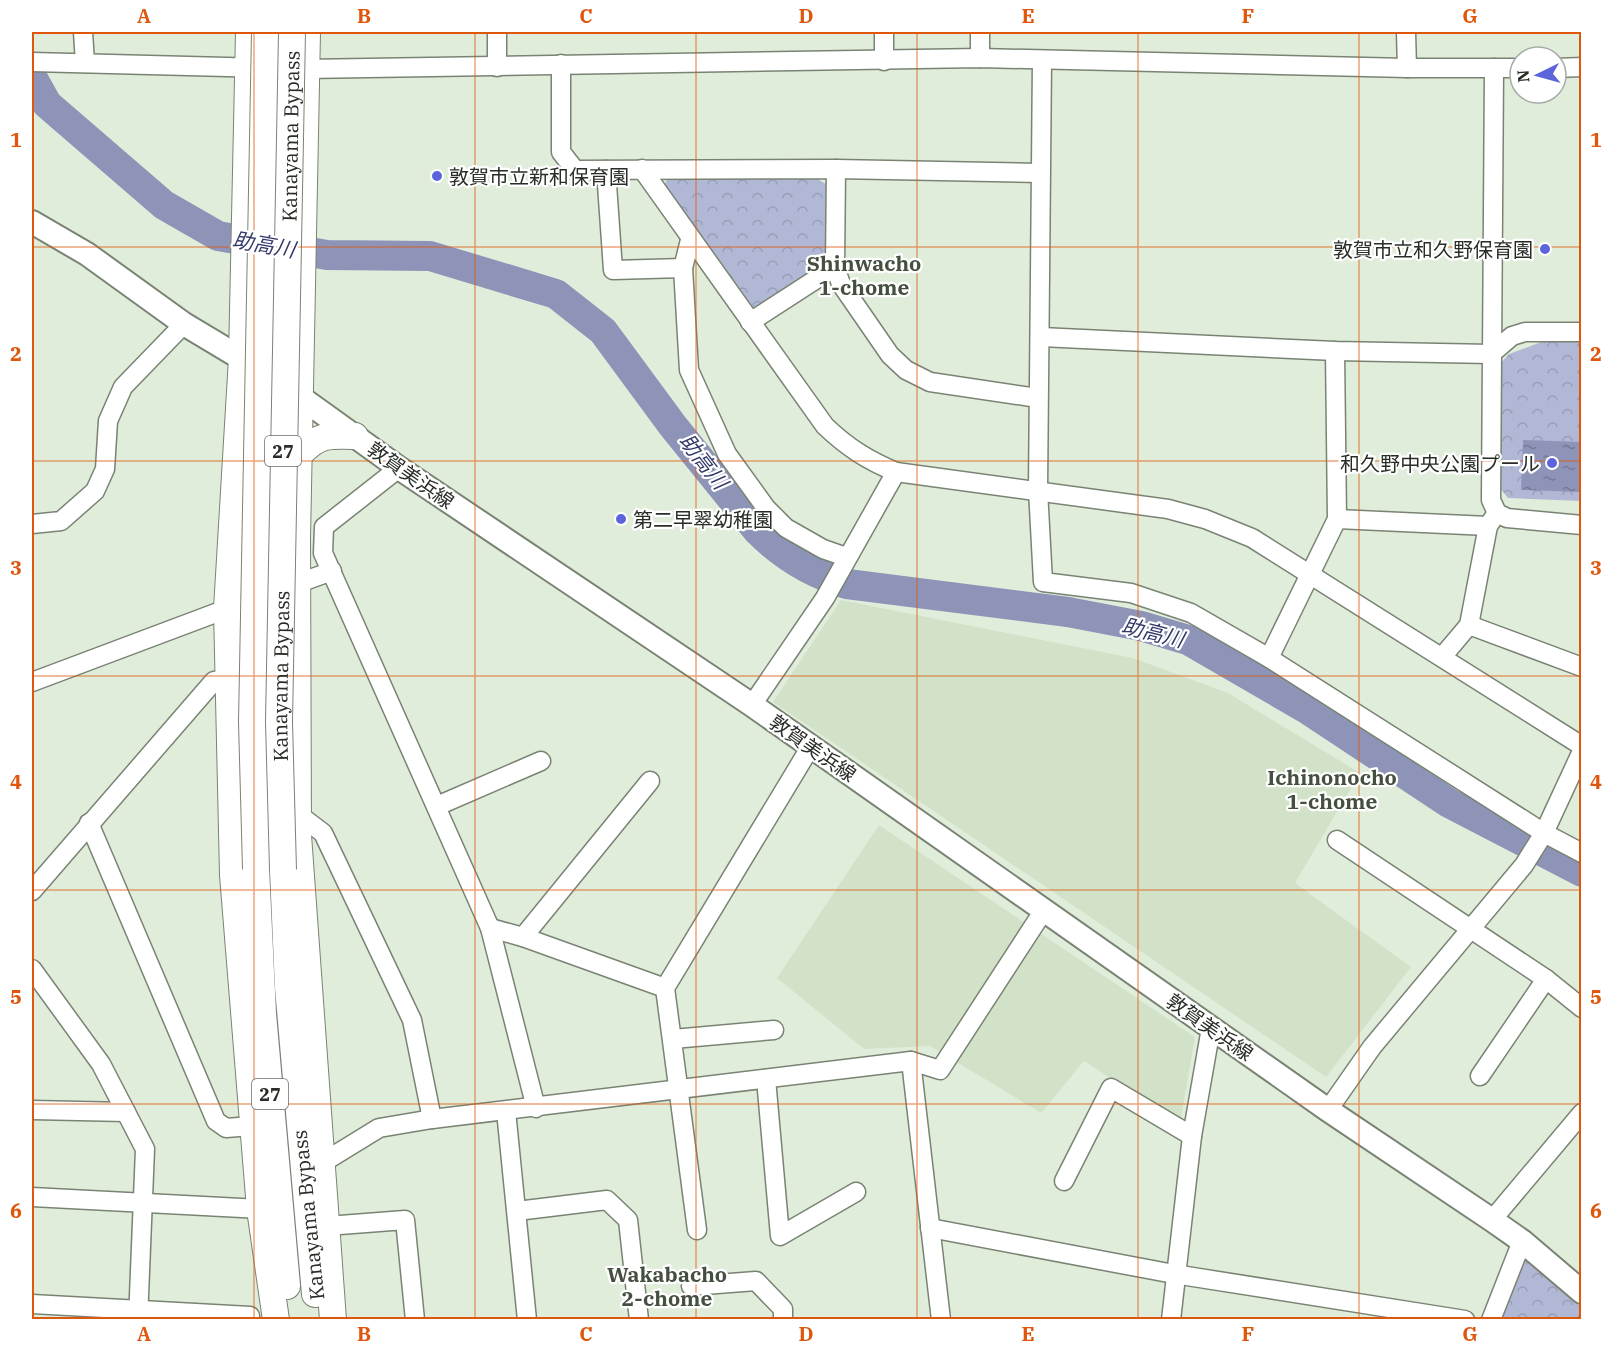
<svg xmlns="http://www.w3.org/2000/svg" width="1613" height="1351" viewBox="0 0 1613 1351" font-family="'IBM Plex Serif','Noto Sans JP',serif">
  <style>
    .built { fill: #d2e2c9 }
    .park { fill: url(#park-crowns) }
    .water { fill: url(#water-ripples) }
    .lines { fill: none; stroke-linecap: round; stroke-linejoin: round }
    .river { stroke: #8d94b7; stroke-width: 30 }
    .minor-casing { stroke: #798373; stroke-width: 21 }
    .major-casing { stroke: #798373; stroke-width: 26 }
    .highway-casing { stroke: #798373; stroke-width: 28 }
    .minor { stroke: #fff; stroke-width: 18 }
    .major { stroke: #fff; stroke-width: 22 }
    .highway { stroke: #fff; stroke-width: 26 }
    .highway-bridge-casing { stroke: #798373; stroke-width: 28; stroke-linecap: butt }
    .highway-bridge { stroke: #fff; stroke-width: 26 }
    .grid { fill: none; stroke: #de570d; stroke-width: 1.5; stroke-opacity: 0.55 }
    .poi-dot { fill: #5b64db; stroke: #fff; stroke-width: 2 }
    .labels { text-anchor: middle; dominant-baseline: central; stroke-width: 4.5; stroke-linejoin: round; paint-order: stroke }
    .shield { fill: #fff; stroke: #686c67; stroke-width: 1.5 }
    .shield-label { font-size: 18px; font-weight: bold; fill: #282d26 }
    .street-label { font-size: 20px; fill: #282d26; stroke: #fff }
    .poi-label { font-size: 20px; fill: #282d26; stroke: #fff; text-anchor: start }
    .water-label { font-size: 21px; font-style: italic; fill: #333969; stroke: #fff }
    .neighbourhood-label { font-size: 21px; font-weight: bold; fill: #454f40; stroke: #fff }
    .neatline { fill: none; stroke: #de570d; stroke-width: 2 }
    .grid-label { font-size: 20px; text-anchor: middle; font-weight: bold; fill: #de570d }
  </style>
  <defs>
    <pattern id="park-crowns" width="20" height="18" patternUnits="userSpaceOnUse" patternTransform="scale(1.5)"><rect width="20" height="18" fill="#b1b8d6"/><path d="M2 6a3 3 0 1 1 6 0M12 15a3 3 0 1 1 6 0" fill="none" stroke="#989eb8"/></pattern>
    <pattern id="water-ripples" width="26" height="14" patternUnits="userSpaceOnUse" patternTransform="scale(1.5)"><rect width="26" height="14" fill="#8d94b7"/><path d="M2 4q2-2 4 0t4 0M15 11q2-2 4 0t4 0" fill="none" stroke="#737995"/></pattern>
  </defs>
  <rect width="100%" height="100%" fill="#e1eddb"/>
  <g class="built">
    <path d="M841,600L1133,658L1228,693L1360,773L1295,883L1411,967L1326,1077L773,702Z"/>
    <path d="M879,825L1195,1037L1180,1124L1084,1061L1041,1113L930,1046L864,1049L777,978Z"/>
  </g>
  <g class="park">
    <path d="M670,177L816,178L829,186L826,263L763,307H753L664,184Z"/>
    <path d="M1544,341H1581V501L1508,498L1499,487L1500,364L1509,354Z"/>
    <path d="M1525,1259L1581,1298V1319L1498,1320Z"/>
  </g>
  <path class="water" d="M1523,440L1581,442V492L1521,490Z"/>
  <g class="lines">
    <path class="river" d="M32,77L47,104L164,205L218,236L327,255L430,256L556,294L603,331L673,426L758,531C784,557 812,574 847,584L1068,612L1141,626L1188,640L1307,709L1449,803L1582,872"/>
    <g class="minor-casing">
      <g id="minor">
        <path d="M83,32L85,63"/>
        <path d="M980,32V58"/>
        <path d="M1406,32L1407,68"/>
        <path d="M1042,60L1038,490L1043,582L1131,593L1191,613L1269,658L1544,833L1582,853"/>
        <path d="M884,61V32"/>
        <path d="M32,62L305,69L980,58L1407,68H1520"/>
        <path d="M561,64V152L575,170L836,169L1040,173"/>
        <path d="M497,67V32"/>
        <path d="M1494,68L1491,500L1497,513L1507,518L1582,525"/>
        <path d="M1556,68L1582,67"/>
        <path d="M642,169L825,426C847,447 867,460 896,472L1168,509L1205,519L1252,538L1582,746"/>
        <path d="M606,170L613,270L683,268"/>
        <path d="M690,240L683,268L689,370L727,454L766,508L786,528L823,549L846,557"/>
        <path d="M835,267L836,169"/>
        <path d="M750,322L835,267L841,284L890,355L906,370L930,382L1038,398"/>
        <path d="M1041,337L1335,351L1491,354L1512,336L1525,332H1582"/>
        <path d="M399,468L324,527L323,553L490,928L536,1108"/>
        <path d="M1337,519L1488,526"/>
        <path d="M32,524L61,521L95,491L105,469L108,421L123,387L184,324"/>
        <path d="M288,587L332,571"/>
        <path d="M1469,625L1582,667"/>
        <path d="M1442,657L1469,625L1488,526L1497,513"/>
        <path d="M1269,658L1337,519L1335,351"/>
        <path d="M32,682L237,605"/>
        <path d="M752,705L825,598L896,472"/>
        <path d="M437,806L541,761"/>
        <path d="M298,814L323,833L412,1020L432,1119"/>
        <path d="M89,823L216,1121L226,1128L252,1126"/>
        <path d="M1337,840L1546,979L1582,1008"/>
        <path d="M32,891L214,681L229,679"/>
        <path d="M490,928L523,937L665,988"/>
        <path d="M523,937L650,781"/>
        <path d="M32,969L101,1064L145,1149L138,1320"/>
        <path d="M673,1039L774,1030"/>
        <path d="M911,1061L941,1320"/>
        <path d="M1480,1076L1546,979"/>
        <path d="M766,1079L780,1236L856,1192"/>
        <path d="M32,1110L126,1112"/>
        <path d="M1328,1110L1372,1047L1524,865L1544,833L1582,751"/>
        <path d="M506,1111L527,1320"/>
        <path d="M322,1163L379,1128L432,1119L911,1061L940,1070L1044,910"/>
        <path d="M1064,1181L1111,1088L1192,1136"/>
        <path d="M32,1197L260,1209"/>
        <path d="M517,1211L607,1200L628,1220L639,1320"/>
        <path d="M1492,1220L1582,1113"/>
        <path d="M327,1226L405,1220L415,1320"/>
        <path d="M930,1228L1174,1274L1465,1320"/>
        <path d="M697,1230L665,988L811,746"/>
        <path d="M691,1286L756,1281L783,1309V1320"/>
        <path d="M32,1304L250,1316"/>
        <path d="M1171,1320L1192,1136L1211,1028"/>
        <path d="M1491,1320L1522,1241"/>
      </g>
    </g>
    <g class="major-casing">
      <g id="major">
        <path d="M32,222L87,254L184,324L254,366"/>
        <path d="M289,389L399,468L752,705L1328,1110L1492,1220L1522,1241L1582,1292"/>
      </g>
    </g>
    <g class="highway-casing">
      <g id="highway">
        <path d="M249,32L242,358L227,609L233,875L260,1209L276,1320"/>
        <path d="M307,32L297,539L298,835L333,1320"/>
        <path d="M300,454C319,434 329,435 355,436"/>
        <path d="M256,869L263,1014L287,1286"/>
        <path d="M283,870L288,987L315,1294"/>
      </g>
    </g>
    <use href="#minor" class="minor"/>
    <use href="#major" class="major"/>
    <use href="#highway" class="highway"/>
    <g class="highway-bridge-casing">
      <g id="highway-bridge">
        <path d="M256,869L252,722L265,32"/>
        <path id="s1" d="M283,870L279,722L292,32"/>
      </g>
    </g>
    <use href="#highway-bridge" class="highway-bridge"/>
  </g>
  <path class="grid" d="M254,32V1320M475,32V1320M696,32V1320M917,32V1320M1138,32V1320M1359,32V1320M32,247H1582M32,461H1582M32,676H1582M32,890H1582M32,1104H1582"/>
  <g class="poi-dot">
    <circle cx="437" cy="176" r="6"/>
    <circle cx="1545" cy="249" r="6"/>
    <circle cx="1552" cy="463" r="6"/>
    <circle cx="621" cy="519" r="6"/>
  </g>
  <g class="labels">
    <g class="shield">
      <rect x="265" y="436" width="36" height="30" rx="4.5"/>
      <rect x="252" y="1079" width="36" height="30" rx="4.5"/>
    </g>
    <g class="shield-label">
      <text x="283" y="451">27</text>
      <text x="270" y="1094">27</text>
    </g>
    <g class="street-label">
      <text stroke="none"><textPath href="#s1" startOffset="734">Kanayama Bypass</textPath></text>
      <text transform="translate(411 475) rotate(35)">敦賀美浜線</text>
      <text stroke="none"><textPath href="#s1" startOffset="194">Kanayama Bypass</textPath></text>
      <text transform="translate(813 748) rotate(35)">敦賀美浜線</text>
      <text transform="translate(1210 1027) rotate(35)">敦賀美浜線</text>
      <text transform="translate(308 1215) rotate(-96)">Kanayama Bypass</text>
    </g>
    <g class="poi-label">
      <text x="449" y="176">敦賀市立新和保育園</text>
      <text x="1533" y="249" text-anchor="end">敦賀市立和久野保育園</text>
      <text x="1540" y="463" text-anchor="end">和久野中央公園プール</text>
      <text x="633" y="519">第二早翠幼稚園</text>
    </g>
    <g class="water-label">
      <text transform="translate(264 244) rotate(10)">助高川</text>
      <text transform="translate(704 461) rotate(52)">助高川</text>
      <text transform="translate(1153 632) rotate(14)">助高川</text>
    </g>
    <g class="neighbourhood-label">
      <text x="864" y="263">Shinwacho<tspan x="864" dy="24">1-chome</tspan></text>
      <text x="1332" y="777">Ichinonocho<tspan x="1332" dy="24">1-chome</tspan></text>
      <text x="667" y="1274">Wakabacho<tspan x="667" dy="24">2-chome</tspan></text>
    </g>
  </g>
  <rect width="1613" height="1351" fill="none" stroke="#ffffff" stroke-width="66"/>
  <g transform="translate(1538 75) rotate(265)"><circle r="28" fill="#ffffff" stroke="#a9aba8" stroke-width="1.5"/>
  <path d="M0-4.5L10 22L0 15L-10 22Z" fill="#5b64db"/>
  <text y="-9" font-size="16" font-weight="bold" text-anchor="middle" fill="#282d26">N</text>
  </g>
  <rect x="33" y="33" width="1547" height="1285" class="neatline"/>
  <g class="grid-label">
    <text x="144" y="23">A</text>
    <text x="364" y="23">B</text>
    <text x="586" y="23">C</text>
    <text x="806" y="23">D</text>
    <text x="1028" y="23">E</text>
    <text x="1248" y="23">F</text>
    <text x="1470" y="23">G</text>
    <text x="16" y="147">1</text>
    <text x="1596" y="147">1</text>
    <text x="16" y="361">2</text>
    <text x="1596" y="361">2</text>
    <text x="16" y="575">3</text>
    <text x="1596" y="575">3</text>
    <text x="16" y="789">4</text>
    <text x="1596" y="789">4</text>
    <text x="16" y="1004">5</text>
    <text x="1596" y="1004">5</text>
    <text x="16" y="1218">6</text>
    <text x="1596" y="1218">6</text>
    <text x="144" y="1341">A</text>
    <text x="364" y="1341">B</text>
    <text x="586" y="1341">C</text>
    <text x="806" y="1341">D</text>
    <text x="1028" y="1341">E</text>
    <text x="1248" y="1341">F</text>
    <text x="1470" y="1341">G</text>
  </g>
</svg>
